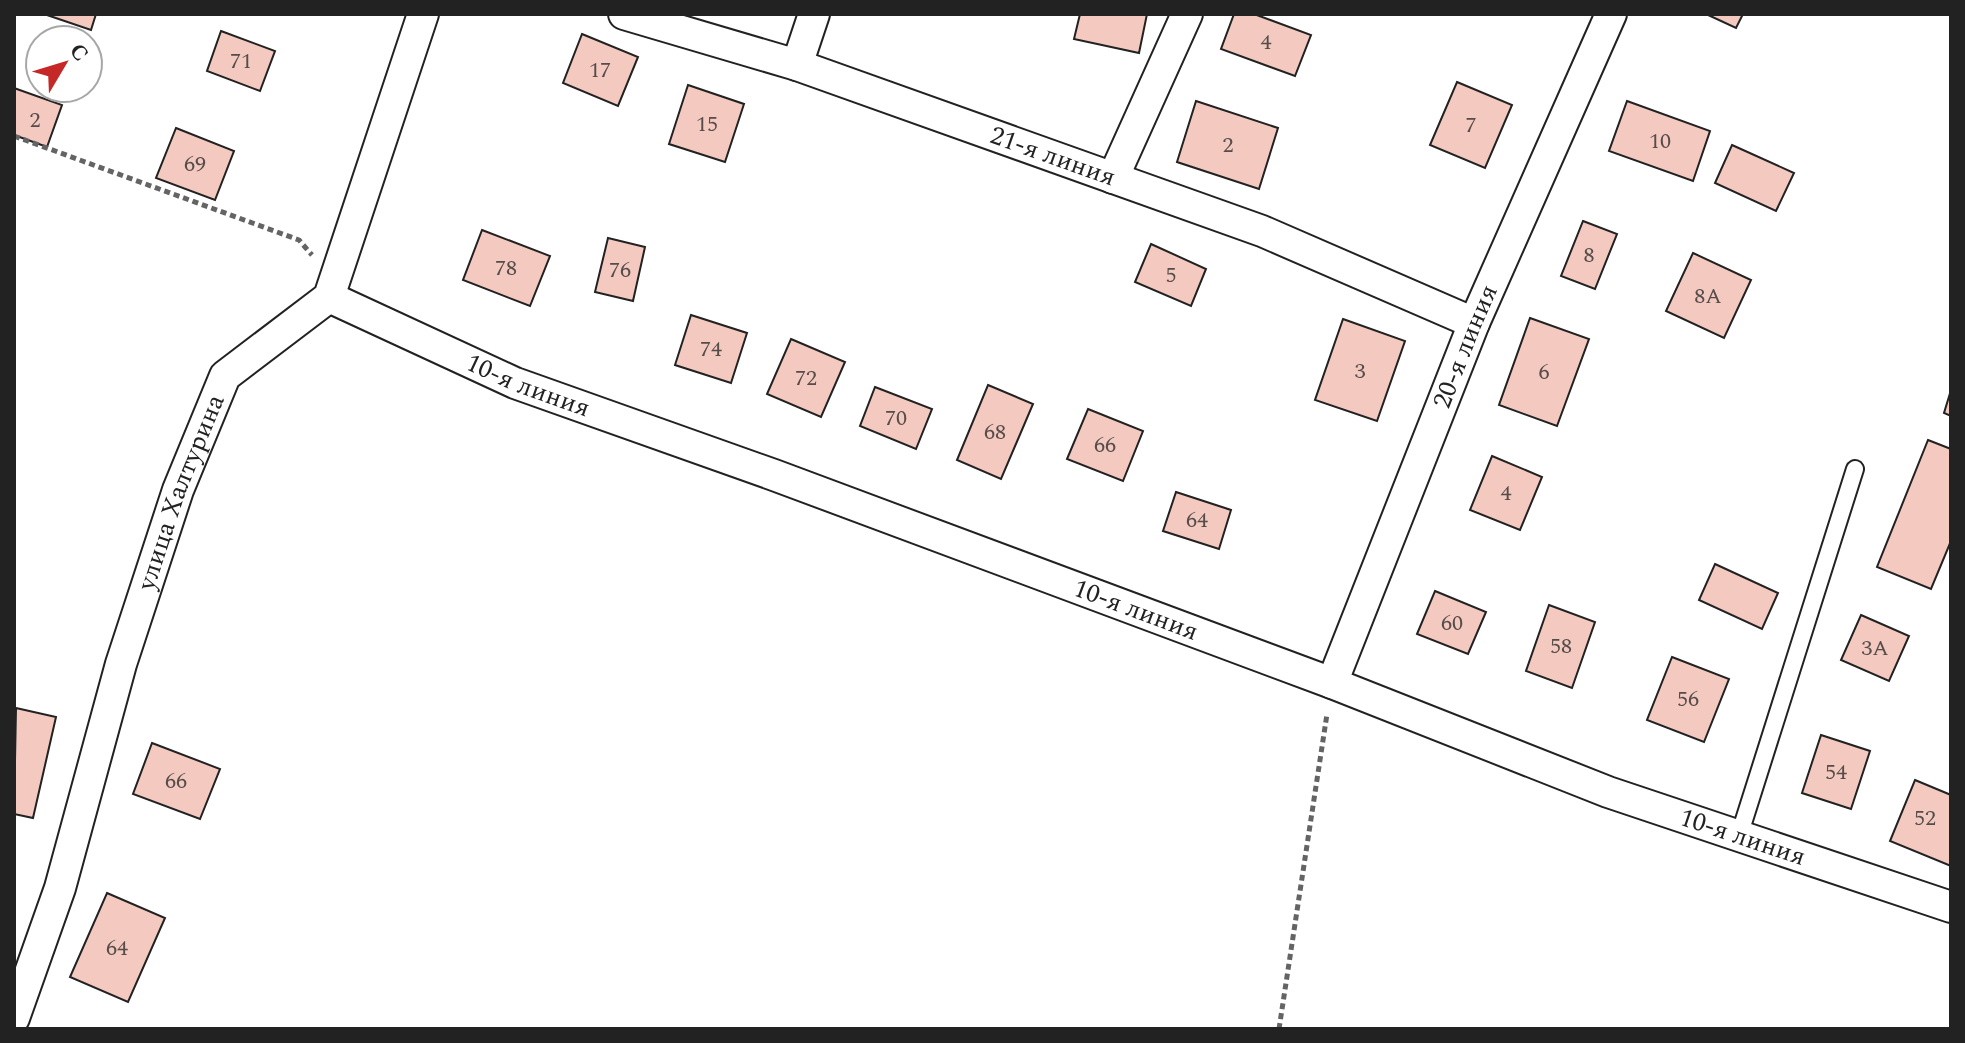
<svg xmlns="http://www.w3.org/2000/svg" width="1965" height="1043" viewBox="0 0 1965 1043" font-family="Spectral,serif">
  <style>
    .building { fill: #f3c9c0; stroke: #222; stroke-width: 2 }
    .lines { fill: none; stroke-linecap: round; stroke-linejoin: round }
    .service-casing { stroke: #222; stroke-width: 20 }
    .minor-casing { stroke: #222; stroke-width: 34 }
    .path { stroke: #646464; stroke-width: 5; stroke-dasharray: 6 4; stroke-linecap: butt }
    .service { stroke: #fff; stroke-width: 16 }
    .minor { stroke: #fff; stroke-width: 30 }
    .labels { text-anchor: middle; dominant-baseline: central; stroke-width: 6; stroke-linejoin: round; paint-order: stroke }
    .number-label { font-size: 22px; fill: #564c4a }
    .street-label { font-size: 26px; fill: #222; stroke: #fff }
  </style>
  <rect width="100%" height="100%" fill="#fff"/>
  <g class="building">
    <path d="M44,14H96L91,30Z"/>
    <path d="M1080,14H1147L1139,53L1074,39Z"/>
    <path d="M1234,14H1254L1311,35L1295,76L1221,49Z"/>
    <path d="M1706,14H1743L1736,28Z"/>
    <path d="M221,31L275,51L260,91L207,71Z"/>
    <path d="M582,34L638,57L618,106L563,83Z"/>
    <path d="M1457,82L1512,105L1485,168L1430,145Z"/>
    <path d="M688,85L744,104L725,162L669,144Z"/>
    <path d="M14,88L62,105L47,147L14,135Z"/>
    <path d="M1196,101L1278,128L1259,189L1177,162Z"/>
    <path d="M1627,101L1710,131L1693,181L1609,151Z"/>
    <path d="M176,128L234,151L215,200L156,178Z"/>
    <path d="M1732,145L1794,173L1776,211L1715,183Z"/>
    <path d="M1583,221L1617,234L1595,289L1561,276Z"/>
    <path d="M482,230L550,256L530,306L463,280Z"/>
    <path d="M608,238L645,247L633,301L595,292Z"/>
    <path d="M1151,244L1206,269L1191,306L1135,282Z"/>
    <path d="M1693,253L1751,280L1724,338L1666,311Z"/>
    <path d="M691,315L747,333L731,383L675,365Z"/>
    <path d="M1530,318L1589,339L1557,426L1499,405Z"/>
    <path d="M1343,319L1405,341L1377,421L1315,400Z"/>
    <path d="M791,339L845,362L821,417L767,394Z"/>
    <path d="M988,385L1033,404L1001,479L957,460Z"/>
    <path d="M875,387L932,409L916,449L860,426Z"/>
    <path d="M1951,390V416L1944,413Z"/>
    <path d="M1088,409L1143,431L1123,481L1067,459Z"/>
    <path d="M1928,440L1951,449V541L1931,589L1877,567Z"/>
    <path d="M1492,456L1542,477L1520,530L1470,510Z"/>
    <path d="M1176,492L1231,510L1219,549L1163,531Z"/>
    <path d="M1715,564L1778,593L1762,629L1699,600Z"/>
    <path d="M1435,591L1486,612L1468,654L1417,634Z"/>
    <path d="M1549,605L1595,622L1572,688L1526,671Z"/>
    <path d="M1861,615L1909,636L1889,681L1841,660Z"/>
    <path d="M1672,657L1729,679L1704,742L1647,720Z"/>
    <path d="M16,708L56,717L33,818L14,814Z"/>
    <path d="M1821,735L1870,751L1851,809L1802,793Z"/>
    <path d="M152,743L220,769L200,819L133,794Z"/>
    <path d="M1915,780L1951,795V866L1890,841Z"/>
    <path d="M107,893L165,918L128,1002L70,977Z"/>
  </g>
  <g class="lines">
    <g class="service-casing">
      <path id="service" d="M1739,836L1855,469"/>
    </g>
    <g class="minor-casing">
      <g id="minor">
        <path id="s1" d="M624,14L797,65L1262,231L1474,323"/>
        <path d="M797,65L814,14"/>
        <path d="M1113,178L1187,14"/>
        <path id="s2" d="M329,297L515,383L774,475L1332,683L1608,792L1951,907"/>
        <path id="s3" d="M1332,683L1474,323L1611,14"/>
        <path id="s4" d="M14,1018L60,888L121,664L178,490L225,376L329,297L423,14"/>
      </g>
    </g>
    <g class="path">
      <path d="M14,136L299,240L312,255"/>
      <path d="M1279,1029L1327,714"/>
    </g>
    <use href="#service" class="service"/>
    <use href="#minor" class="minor"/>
  </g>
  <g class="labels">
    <g class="number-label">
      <text x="1266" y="42">4</text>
      <text x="241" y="61">71</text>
      <text x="600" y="70">17</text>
      <text x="35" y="120">2</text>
      <text x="707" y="124">15</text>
      <text x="1471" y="125">7</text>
      <text x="1660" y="141">10</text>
      <text x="1228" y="145">2</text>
      <text x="195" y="164">69</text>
      <text x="1589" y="255">8</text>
      <text x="506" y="268">78</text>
      <text x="620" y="270">76</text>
      <text x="1171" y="275">5</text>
      <text x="1708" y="296">8А</text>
      <text x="711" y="349">74</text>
      <text x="1360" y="371">3</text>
      <text x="1544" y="372">6</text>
      <text x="806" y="378">72</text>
      <text x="896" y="418">70</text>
      <text x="995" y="432">68</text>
      <text x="1105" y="445">66</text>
      <text x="1506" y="493">4</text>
      <text x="1197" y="520">64</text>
      <text x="1452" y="623">60</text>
      <text x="1561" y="646">58</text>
      <text x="1875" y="648">3А</text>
      <text x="1688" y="699">56</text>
      <text x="1836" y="772">54</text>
      <text x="176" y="781">66</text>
      <text x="1925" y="818">52</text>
      <text x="117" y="948">64</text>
    </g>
    <g class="street-label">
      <text stroke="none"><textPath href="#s1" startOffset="452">21-я линия</textPath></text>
      <text stroke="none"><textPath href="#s3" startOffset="362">20-я линия</textPath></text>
      <text stroke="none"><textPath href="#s2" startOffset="218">10-я линия</textPath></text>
      <text stroke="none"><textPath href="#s4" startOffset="552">улица Халтурина</textPath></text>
      <text stroke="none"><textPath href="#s2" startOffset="866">10-я линия</textPath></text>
      <text stroke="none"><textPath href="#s2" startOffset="1514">10-я линия</textPath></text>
    </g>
  </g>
  <rect width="1965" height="1043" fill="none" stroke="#222222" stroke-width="32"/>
  <g transform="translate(64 64) rotate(52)"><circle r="38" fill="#ffffff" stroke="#a7a7a7" stroke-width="2"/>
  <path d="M0-6L14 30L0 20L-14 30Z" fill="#c62828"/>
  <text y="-12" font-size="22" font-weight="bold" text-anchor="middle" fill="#222222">С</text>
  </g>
</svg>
